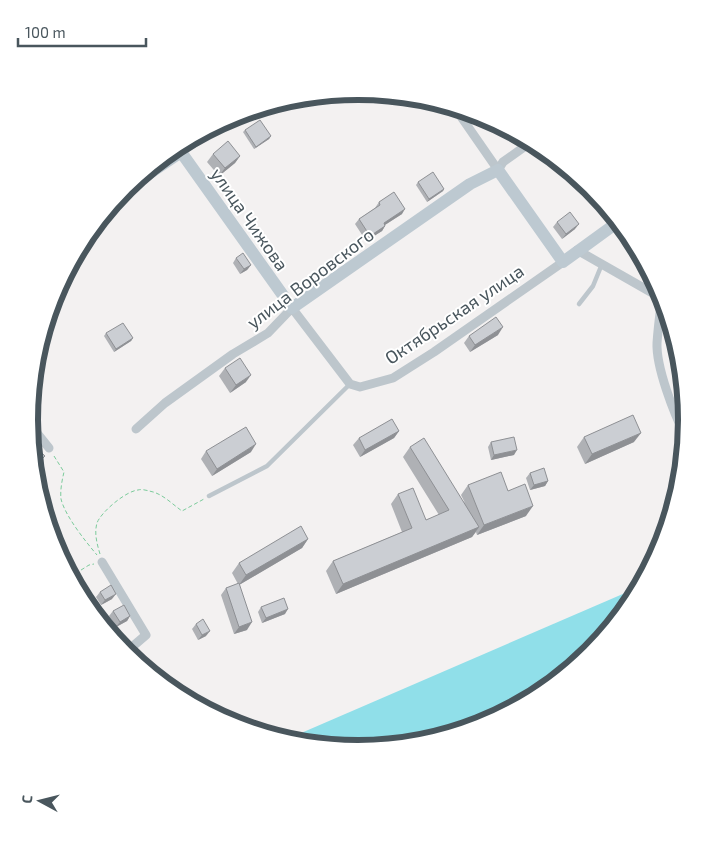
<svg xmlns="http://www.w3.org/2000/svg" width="715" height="841" viewBox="0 0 715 841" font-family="'Exo 2',sans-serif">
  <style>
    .water { fill: #90dfe9 }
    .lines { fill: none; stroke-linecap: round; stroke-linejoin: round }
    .path { stroke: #7bcb9b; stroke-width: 1; stroke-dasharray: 4 2.5; stroke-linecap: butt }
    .lane { stroke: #bdc6cc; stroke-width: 4.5 }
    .street { stroke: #bdc6cc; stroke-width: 9 }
    .secondary { stroke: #bdc9d1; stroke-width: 12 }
    .wall { fill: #afb1b5 }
    .shaded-wall { fill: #8e9094 }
    .building { fill: #cbced3; stroke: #8e9094 }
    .labels { text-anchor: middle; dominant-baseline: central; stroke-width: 4; stroke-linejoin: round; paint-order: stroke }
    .street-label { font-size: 18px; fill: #49565d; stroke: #fff }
    .rim { fill: none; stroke: #49565d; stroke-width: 6 }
  </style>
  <rect width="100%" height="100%" fill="#f3f1f1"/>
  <path class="water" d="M639,587L631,603L590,653L540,694L483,724L421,743L357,749L293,743L285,740Z"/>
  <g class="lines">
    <g class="path">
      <path d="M54,456L64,472C62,480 60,491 61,499C65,516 86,542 97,555"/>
      <path d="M100,554C97,544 94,533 97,523C101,512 126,491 138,490C141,489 146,490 149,491C162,493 172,504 182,511L204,499"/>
      <path d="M70,577L89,565L94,564"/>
    </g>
    <g class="lane">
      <path d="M579,304L593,286L602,264"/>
      <path d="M209,496L267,466L350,384"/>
    </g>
    <g class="street">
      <path d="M455,108L498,170L503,162L531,142"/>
      <path d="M177,146L181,152L232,117"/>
      <path d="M577,250L663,299"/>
      <path d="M662,297C660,313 658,328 657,343C656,367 674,414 685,435"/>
      <path d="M29,423L49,448"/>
      <path d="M136,429L165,403L233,354L268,333L292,308L350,384L360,387L393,378L434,352L563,262"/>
      <path d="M102,562L146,635L125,653"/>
    </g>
    <path class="secondary" d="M123,191L181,152L292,308L470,184L498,170L563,262L618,222"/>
  </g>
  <g class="wall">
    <path d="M245,130L271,136L269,139L254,149L243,132Z"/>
    <path d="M213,154L240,156L235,163L219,176L207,162Z"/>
    <path d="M418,182L444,189L443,191L427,202L416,185Z"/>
    <path d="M379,202L402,214L385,225V226L382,231L366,241L355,224L359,219L375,208Z"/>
    <path d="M557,222L575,229L562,239L553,227Z"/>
    <path d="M236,258L251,265L247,270L240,274L233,263Z"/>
    <path d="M106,333L133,338L131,341L114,352L104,336Z"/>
    <path d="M498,335L470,352L464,343L469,336Z"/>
    <path d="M225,368L246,382L230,393L219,376Z"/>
    <path d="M399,431L394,438L360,457L353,445L359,438Z"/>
    <path d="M584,437L634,442L585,464L577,447Z"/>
    <path d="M491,442L514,455L491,460L488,447Z"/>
    <path d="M410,447L465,503L461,495L468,485L508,491L526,516L477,535L476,532L472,537L336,594L326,571L333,561L402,532L391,504L398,494L426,520L439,515L403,457Z"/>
    <path d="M206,451L251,452L212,476L201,459Z"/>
    <path d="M32,453L42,461L37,466L33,462Z"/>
    <path d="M530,473L548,481L545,486L530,490L526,478Z"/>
    <path d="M308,539L302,548L239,585L247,630L234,634L221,595L226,588L238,584L232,573L239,563Z"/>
    <path d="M100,592L112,599L101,605L96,597Z"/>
    <path d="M261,607L285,614L262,623L258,612Z"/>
    <path d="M113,611L130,616L127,621L116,627L109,616Z"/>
    <path d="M196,624L206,636L198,640L192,629Z"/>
  </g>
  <g class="shaded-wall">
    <path d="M271,136L269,139L254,149L256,147Z"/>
    <path d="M240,156L235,163L219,176L225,168Z"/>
    <path d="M444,189L443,191L427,202L429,199Z"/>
    <path d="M405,209L402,214L380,228L384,223Z"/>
    <path d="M579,224L575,229L562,239L566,234Z"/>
    <path d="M385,226L382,231L366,241L370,236Z"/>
    <path d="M251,265L247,270L240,274L244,269Z"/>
    <path d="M503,327L498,335L470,352L475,345Z"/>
    <path d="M133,338L131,341L114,352L116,349Z"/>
    <path d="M251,375L246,382L230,393L236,385Z"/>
    <path d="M399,431L394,438L360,457L365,450Z"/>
    <path d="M641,433L634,442L585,464L592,454Z"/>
    <path d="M256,444L251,452L212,476L217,469Z"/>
    <path d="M517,450L514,455L491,460L494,455Z"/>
    <path d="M548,481L545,486L530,490L534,485Z"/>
    <path d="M533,506L526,516L477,535L484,525Z"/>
    <path d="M479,527L472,537L336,594L343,584Z"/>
    <path d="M308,539L302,548L239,585L246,575Z"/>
    <path d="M116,594L112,599L101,605L105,600Z"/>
    <path d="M288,609L285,614L262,623L266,618Z"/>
    <path d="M130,616L127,621L116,627L120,622Z"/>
    <path d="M252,622L247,630L234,634L239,627Z"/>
    <path d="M210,631L206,636L198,640L202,635Z"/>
  </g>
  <g class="building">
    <path d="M260,120L271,136L256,147L245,130Z"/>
    <path d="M228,141L240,156L225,168L213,154Z"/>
    <path d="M433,172L444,189L429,199L418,182Z"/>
    <path d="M394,192L405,209L384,223L385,226L370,236L359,219L380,205L379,202Z"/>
    <path d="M570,212L579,224L566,234L557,222Z"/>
    <path d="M243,253L251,265L244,269L236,258Z"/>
    <path d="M496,317L503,327L475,345L469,336Z"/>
    <path d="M123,323L133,338L116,349L106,333Z"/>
    <path d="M240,358L251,375L236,385L225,368Z"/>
    <path d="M633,415L641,433L592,454L584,437Z"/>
    <path d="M392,419L399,431L365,450L359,438Z"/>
    <path d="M246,427L256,444L217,469L206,451Z"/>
    <path d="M514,437L517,450L494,455L491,442Z"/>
    <path d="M424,438L479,527L343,584L333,561L412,528L398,494L413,488L426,520L449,510L410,447Z"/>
    <path d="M37,448L45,456L40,461L32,453Z"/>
    <path d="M544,468L548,481L534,485L530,473Z"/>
    <path d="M501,472L508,491L525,484L533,506L484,525L468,485Z"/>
    <path d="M301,526L308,539L246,575L239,563Z"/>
    <path d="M239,583L252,622L239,627L226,588Z"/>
    <path d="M111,585L116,594L105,600L100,592Z"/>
    <path d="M284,598L288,609L266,618L261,607Z"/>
    <path d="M124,605L130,616L120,622L113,611Z"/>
    <path d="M203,619L210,631L202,635L196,624Z"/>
  </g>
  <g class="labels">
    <g class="street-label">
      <text transform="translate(250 219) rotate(55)">улица Чижова</text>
      <text transform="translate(310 278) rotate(-37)">улица Воровского</text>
      <text transform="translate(454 314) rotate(-34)">Октябрьская улица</text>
    </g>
  </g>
  <path d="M0 0H715V841H0ZM38 420a320 320 0 1 1 640 0a320 320 0 1 1-640 0Z" fill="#fff" fill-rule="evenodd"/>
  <path class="rim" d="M38 420a320 320 0 1 1 640 0a320 320 0 1 1-640 0Z"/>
  <g transform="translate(40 801) rotate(277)" stroke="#ffffff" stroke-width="4" paint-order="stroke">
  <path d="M0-4L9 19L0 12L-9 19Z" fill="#49565d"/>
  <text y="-8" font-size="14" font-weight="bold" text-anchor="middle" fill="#49565d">С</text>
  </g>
  <path d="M18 38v8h128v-8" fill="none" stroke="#49565d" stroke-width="2.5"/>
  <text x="25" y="38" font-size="15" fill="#49565d" stroke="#ffffff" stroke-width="4" paint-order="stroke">100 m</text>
</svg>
